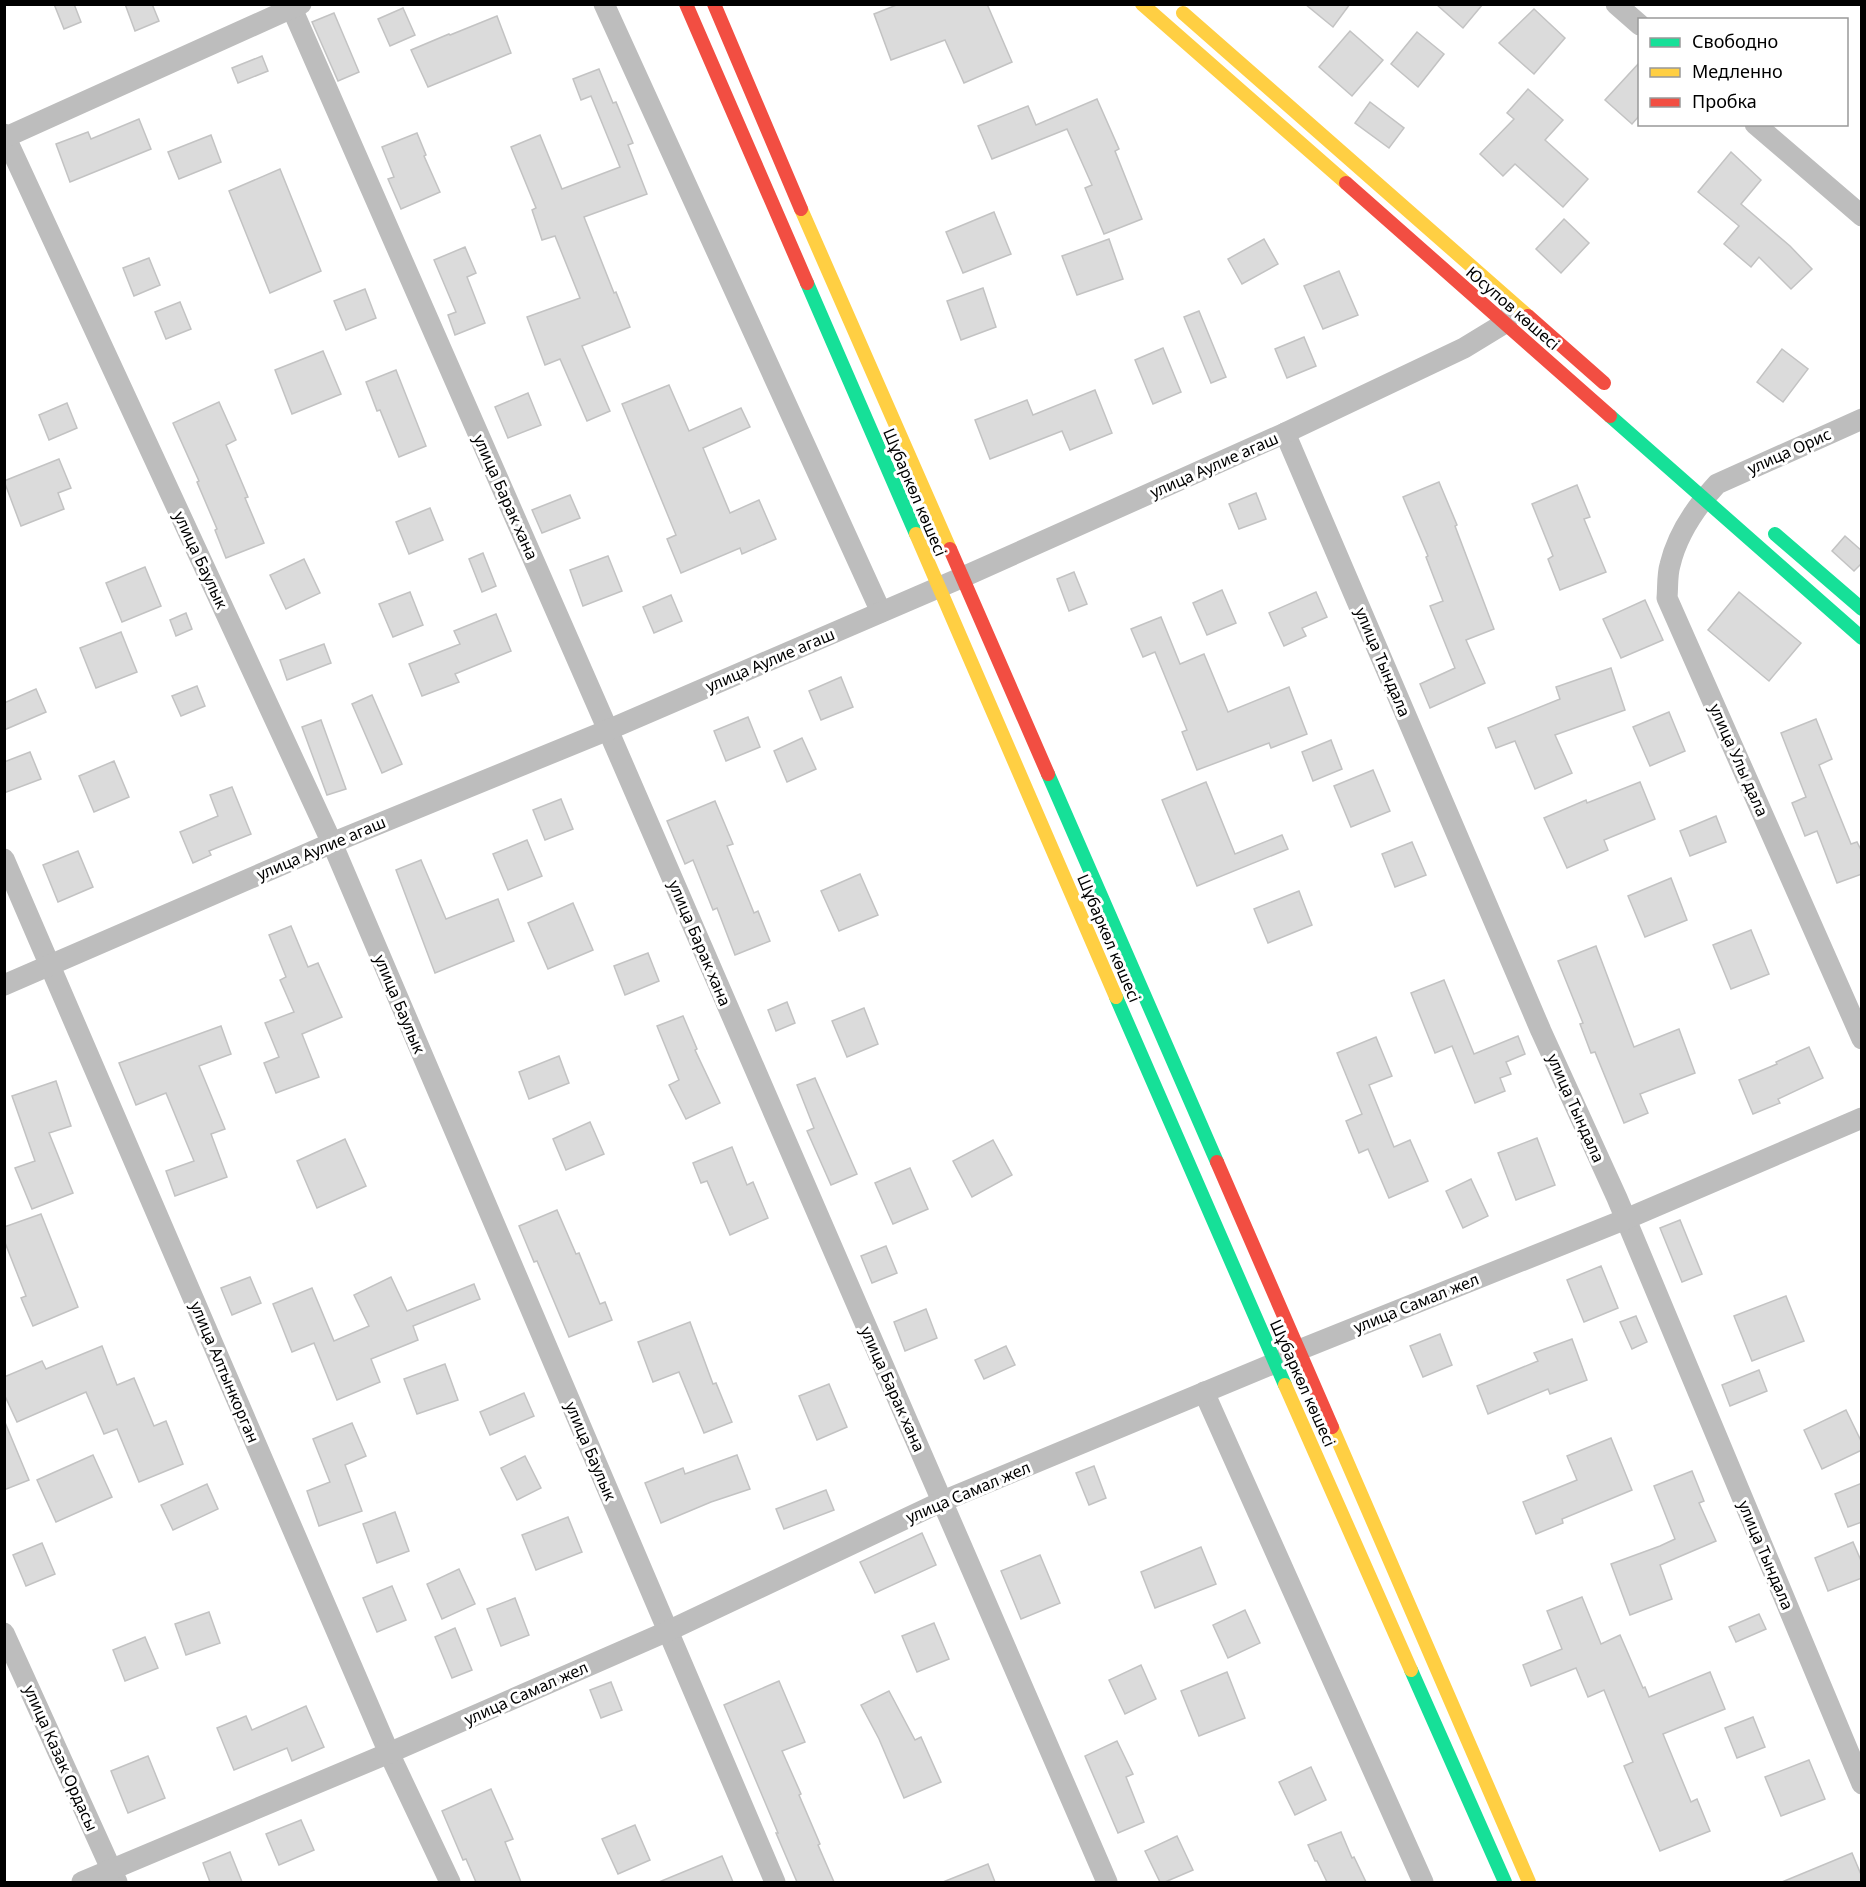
<svg xmlns="http://www.w3.org/2000/svg" width="1866" height="1887" viewBox="0 0 1866 1887" font-family="'Noto Sans',sans-serif">
  <style>
    .building { fill: #dbdbdb; stroke: #c3c3c3; stroke-width: 1.5 }
    .lines { fill: none; stroke-linecap: round; stroke-linejoin: round }
    .street { stroke: #bdbdbd; stroke-width: 21 }
    .fast { stroke: #16e098; stroke-width: 14 }
    .slow { stroke: #ffcf43; stroke-width: 14 }
    .jam { stroke: #f24e42; stroke-width: 14 }
    .labels { text-anchor: middle; dominant-baseline: central; stroke-width: 6; stroke-linejoin: round; paint-order: stroke }
    .street-label { font-size: 16px; fill: #000; stroke: #fff }
  </style>
  <rect width="100%" height="100%" fill="#fff"/>
  <g class="building">
    <path d="M54,4H74L81,22L64,29Z"/>
    <path d="M125,4H152L159,21L135,31Z"/>
    <path d="M899,4H987L1012,62L964,83L945,40L891,60L874,14Z"/>
    <path d="M1305,4H1350L1333,27Z"/>
    <path d="M1436,4H1483L1463,28Z"/>
    <path d="M403,8L415,35L390,46L378,19Z"/>
    <path d="M1534,9L1565,38L1534,74L1499,43Z"/>
    <path d="M334,13L359,72L338,81L312,22Z"/>
    <path d="M497,16L511,53L428,87L411,50L449,34L450,35Z"/>
    <path d="M1350,31L1383,60L1352,96L1319,67Z"/>
    <path d="M1417,32L1444,54L1418,87L1391,64Z"/>
    <path d="M262,56L268,71L238,83L232,68Z"/>
    <path d="M1640,62V115L1632,124L1605,100Z"/>
    <path d="M599,69L613,103L616,102L633,143L628,145L647,194L584,217L614,293L616,292L630,327L582,346L610,411L587,421L560,359L545,365L527,317L580,298L555,236L542,240L532,210L536,208L511,147L540,135L562,189L620,167L591,96L581,100L573,79Z"/>
    <path d="M1528,89L1563,120L1545,140L1588,179L1563,207L1515,164L1503,176L1480,154L1514,119L1507,113Z"/>
    <path d="M1097,99L1119,149L1115,151L1142,219L1104,234L1085,188L1092,185L1067,129L992,159L978,126L1028,106L1036,125Z"/>
    <path d="M1370,102L1404,128L1389,148L1355,123Z"/>
    <path d="M139,119L151,149L70,182L56,144L88,132L91,139Z"/>
    <path d="M417,133L426,155L424,156L440,192L401,209L388,179L394,177L382,147Z"/>
    <path d="M211,135L221,162L179,179L168,152Z"/>
    <path d="M1731,152L1761,180L1741,204L1790,246L1812,269L1791,289L1759,257L1751,267L1724,244L1739,226L1698,192Z"/>
    <path d="M280,169L321,271L270,293L229,191Z"/>
    <path d="M994,212L1011,254L963,273L946,232Z"/>
    <path d="M1564,219L1589,243L1561,273L1536,249Z"/>
    <path d="M1109,239L1123,279L1077,295L1062,256Z"/>
    <path d="M1264,239L1278,264L1242,284L1228,259Z"/>
    <path d="M465,247L476,273L467,277L485,323L455,335L448,315L456,312L434,260Z"/>
    <path d="M149,258L160,285L134,296L123,268Z"/>
    <path d="M1339,271L1358,315L1323,329L1304,286Z"/>
    <path d="M983,288L996,327L961,340L947,301Z"/>
    <path d="M365,289L376,318L346,330L334,301Z"/>
    <path d="M180,302L191,329L166,339L155,312Z"/>
    <path d="M1199,311L1226,377L1211,383L1184,317Z"/>
    <path d="M1304,337L1316,366L1287,378L1275,349Z"/>
    <path d="M1163,348L1181,392L1153,404L1135,360Z"/>
    <path d="M1782,349L1808,369L1783,402L1757,382Z"/>
    <path d="M323,351L341,394L292,414L275,370Z"/>
    <path d="M396,370L426,446L399,457L380,410L377,411L366,382Z"/>
    <path d="M669,385L689,431L741,408L750,427L703,448L730,513L759,500L776,539L742,554L740,548L681,573L667,539L676,535L622,404Z"/>
    <path d="M1095,390L1112,433L1070,450L1062,431L990,459L975,420L1027,400L1033,415Z"/>
    <path d="M528,393L541,425L508,438L495,407Z"/>
    <path d="M219,402L236,440L226,445L248,497L245,498L264,543L226,558L215,530L217,529L197,482L199,481L173,423Z"/>
    <path d="M67,403L77,428L49,440L39,415Z"/>
    <path d="M59,459L71,488L58,493L64,509L21,526L4,481Z"/>
    <path d="M1439,482L1457,525L1455,526L1494,629L1466,640L1485,683L1430,708L1420,684L1455,668L1430,606L1443,601L1426,557L1428,556L1403,497Z"/>
    <path d="M1577,485L1590,517L1584,519L1606,572L1560,590L1548,559L1553,556L1532,504Z"/>
    <path d="M1256,493L1266,519L1239,529L1229,504Z"/>
    <path d="M570,495L580,518L542,533L532,510Z"/>
    <path d="M430,508L443,540L409,554L396,522Z"/>
    <path d="M1845,536L1862,551V563L1854,571L1832,551Z"/>
    <path d="M483,553L496,586L482,592L469,559Z"/>
    <path d="M608,556L622,591L583,606L570,570Z"/>
    <path d="M304,559L320,593L286,609L270,575Z"/>
    <path d="M145,567L161,606L122,622L106,583Z"/>
    <path d="M1074,572L1087,604L1069,611L1057,579Z"/>
    <path d="M1222,590L1236,623L1207,635L1193,603Z"/>
    <path d="M410,592L423,625L393,637L379,604Z"/>
    <path d="M1316,592L1327,617L1302,628L1306,636L1284,646L1269,613Z"/>
    <path d="M1739,592L1801,643L1769,681L1708,630Z"/>
    <path d="M671,595L682,621L654,633L643,607Z"/>
    <path d="M1645,600L1663,640L1621,658L1603,619Z"/>
    <path d="M186,613L192,629L176,636L170,620Z"/>
    <path d="M496,614L511,651L455,674L459,682L422,696L409,664L460,644L454,631Z"/>
    <path d="M1161,617L1180,664L1204,654L1228,712L1289,687L1307,734L1271,748L1269,743L1197,770L1182,732L1187,730L1155,652L1143,657L1131,629Z"/>
    <path d="M121,632L137,672L96,688L80,648Z"/>
    <path d="M324,644L331,663L287,680L280,660Z"/>
    <path d="M1611,668L1625,710L1555,735L1572,773L1535,789L1515,741L1496,748L1488,728L1560,699L1556,687Z"/>
    <path d="M841,677L853,707L821,720L809,691Z"/>
    <path d="M197,686L205,706L181,716L172,696Z"/>
    <path d="M36,689L46,712L4,730V703Z"/>
    <path d="M372,695L402,764L382,773L352,704Z"/>
    <path d="M1669,712L1685,751L1650,766L1633,727Z"/>
    <path d="M748,717L760,747L726,761L714,731Z"/>
    <path d="M1816,719L1832,759L1819,765L1851,844L1857,842L1862,852V874L1837,883L1817,831L1805,836L1792,803L1806,797L1781,733Z"/>
    <path d="M321,720L346,789L327,795L302,727Z"/>
    <path d="M802,738L816,769L787,782L774,751Z"/>
    <path d="M1331,740L1342,769L1313,781L1302,752Z"/>
    <path d="M30,752L41,779L4,793V762Z"/>
    <path d="M114,761L129,797L94,812L79,776Z"/>
    <path d="M1373,770L1390,811L1351,827L1334,786Z"/>
    <path d="M1206,782L1235,854L1282,835L1288,849L1197,886L1162,800Z"/>
    <path d="M1640,782L1655,819L1604,840L1608,850L1567,868L1544,818L1586,800L1587,803Z"/>
    <path d="M232,787L251,834L209,851L211,855L193,863L180,832L218,816L210,795Z"/>
    <path d="M561,799L573,829L545,840L533,810Z"/>
    <path d="M715,801L733,844L727,846L754,913L758,911L770,941L735,955L717,908L713,910L693,860L685,864L667,821Z"/>
    <path d="M1716,816L1726,842L1690,856L1680,831Z"/>
    <path d="M527,840L542,876L508,890L493,854Z"/>
    <path d="M1412,842L1426,875L1395,887L1382,854Z"/>
    <path d="M78,851L93,887L58,902L43,865Z"/>
    <path d="M421,860L446,919L498,899L514,941L435,973L396,870Z"/>
    <path d="M860,874L878,915L839,931L821,891Z"/>
    <path d="M1671,878L1687,920L1645,937L1628,896Z"/>
    <path d="M1299,891L1312,925L1268,943L1254,909Z"/>
    <path d="M573,903L593,950L548,969L528,923Z"/>
    <path d="M291,926L308,967L318,963L342,1017L302,1034L319,1077L276,1093L264,1063L279,1057L265,1023L294,1012L280,980L286,977L269,935Z"/>
    <path d="M1751,930L1769,974L1731,989L1713,945Z"/>
    <path d="M1596,946L1634,1047L1679,1029L1695,1073L1640,1094L1648,1113L1624,1123L1595,1052L1591,1053L1580,1024L1583,1023L1558,961Z"/>
    <path d="M648,953L659,981L625,995L614,966Z"/>
    <path d="M1444,980L1474,1054L1518,1036L1525,1054L1506,1062L1511,1074L1500,1078L1505,1091L1475,1103L1452,1046L1435,1053L1411,993Z"/>
    <path d="M787,1002L795,1023L776,1031L768,1010Z"/>
    <path d="M864,1008L878,1044L847,1057L832,1021Z"/>
    <path d="M683,1016L697,1049L695,1050L720,1103L686,1119L669,1085L679,1080L657,1026Z"/>
    <path d="M221,1026L231,1054L199,1066L225,1129L211,1134L227,1177L175,1196L166,1171L194,1161L166,1093L136,1105L119,1063Z"/>
    <path d="M1376,1037L1392,1076L1369,1085L1394,1147L1410,1140L1428,1181L1389,1198L1368,1149L1359,1153L1346,1121L1362,1114L1337,1053Z"/>
    <path d="M1809,1047L1823,1078L1778,1099L1780,1103L1753,1114L1739,1080L1777,1064L1776,1062Z"/>
    <path d="M559,1056L569,1083L529,1099L519,1072Z"/>
    <path d="M815,1078L857,1174L831,1185L807,1131L814,1128L797,1085Z"/>
    <path d="M56,1081L71,1126L49,1133L73,1193L32,1209L15,1168L35,1161L12,1096Z"/>
    <path d="M590,1122L604,1154L566,1170L553,1139Z"/>
    <path d="M1537,1138L1555,1185L1516,1200L1498,1153Z"/>
    <path d="M345,1139L366,1186L317,1208L297,1161Z"/>
    <path d="M993,1140L1012,1175L972,1197L953,1161Z"/>
    <path d="M732,1147L747,1185L753,1182L768,1218L730,1235L707,1181L701,1183L693,1163Z"/>
    <path d="M910,1168L928,1209L893,1224L875,1183Z"/>
    <path d="M1471,1179L1488,1216L1463,1228L1446,1191Z"/>
    <path d="M557,1210L576,1254L579,1253L600,1304L605,1302L612,1320L569,1337L537,1261L534,1262L519,1226Z"/>
    <path d="M41,1214L78,1307L33,1326L21,1298L26,1296L4,1240V1227Z"/>
    <path d="M1680,1220L1702,1274L1682,1282L1660,1228Z"/>
    <path d="M886,1246L897,1273L872,1283L861,1256Z"/>
    <path d="M1601,1266L1618,1308L1584,1322L1567,1280Z"/>
    <path d="M250,1277L261,1303L232,1315L221,1288Z"/>
    <path d="M391,1277L407,1311L474,1284L480,1299L413,1326L418,1340L371,1359L380,1382L337,1400L314,1343L292,1352L273,1304L312,1288L334,1341L369,1326L354,1295Z"/>
    <path d="M1786,1296L1804,1341L1752,1361L1734,1316Z"/>
    <path d="M926,1309L937,1338L905,1351L894,1322Z"/>
    <path d="M1636,1316L1647,1342L1632,1349L1620,1322Z"/>
    <path d="M690,1322L713,1384L716,1383L732,1422L704,1433L679,1372L653,1382L638,1342Z"/>
    <path d="M1440,1334L1452,1365L1423,1377L1410,1346Z"/>
    <path d="M1572,1339L1587,1380L1550,1394L1548,1389L1488,1414L1477,1386L1538,1361L1534,1353Z"/>
    <path d="M102,1346L117,1385L134,1378L154,1426L166,1421L183,1464L139,1482L117,1429L104,1434L86,1392L17,1422L4,1394V1377L42,1361L46,1369Z"/>
    <path d="M1006,1346L1015,1365L984,1379L975,1360Z"/>
    <path d="M445,1364L458,1400L417,1414L404,1379Z"/>
    <path d="M1759,1370L1767,1391L1730,1406L1722,1385Z"/>
    <path d="M829,1384L847,1427L817,1440L799,1396Z"/>
    <path d="M524,1393L534,1416L490,1435L480,1412Z"/>
    <path d="M1846,1410L1862,1443V1450L1822,1469L1804,1430Z"/>
    <path d="M4,1420L29,1480L4,1490Z"/>
    <path d="M352,1423L366,1456L345,1465L362,1511L319,1526L307,1491L330,1482L313,1439Z"/>
    <path d="M1611,1438L1632,1490L1562,1519L1563,1523L1536,1534L1523,1502L1577,1480L1567,1456Z"/>
    <path d="M93,1455L112,1497L56,1522L37,1480Z"/>
    <path d="M737,1455L750,1489L711,1502L661,1523L645,1483L683,1468L685,1474Z"/>
    <path d="M525,1456L541,1488L517,1500L501,1468Z"/>
    <path d="M1094,1466L1106,1498L1089,1505L1076,1473Z"/>
    <path d="M1692,1471L1704,1501L1699,1503L1716,1541L1660,1565L1672,1599L1630,1615L1611,1564L1660,1546L1675,1539L1654,1486Z"/>
    <path d="M1862,1483V1522L1848,1527L1835,1494Z"/>
    <path d="M207,1484L218,1509L173,1530L161,1505Z"/>
    <path d="M826,1490L834,1510L784,1529L776,1509Z"/>
    <path d="M395,1512L409,1551L377,1563L363,1524Z"/>
    <path d="M568,1517L582,1552L536,1570L522,1535Z"/>
    <path d="M922,1533L936,1565L875,1593L860,1562Z"/>
    <path d="M1853,1542L1862,1563V1578L1828,1591L1815,1558Z"/>
    <path d="M42,1543L55,1574L26,1586L13,1555Z"/>
    <path d="M1201,1547L1216,1584L1155,1608L1141,1572Z"/>
    <path d="M1040,1555L1060,1603L1021,1619L1001,1571Z"/>
    <path d="M459,1569L475,1604L442,1619L427,1584Z"/>
    <path d="M392,1586L406,1620L377,1632L363,1598Z"/>
    <path d="M1582,1597L1601,1644L1620,1635L1643,1688L1645,1687L1649,1697L1710,1672L1725,1709L1663,1734L1691,1802L1697,1799L1710,1831L1660,1851L1624,1766L1633,1762L1604,1690L1588,1697L1576,1668L1531,1686L1523,1665L1562,1649L1547,1611Z"/>
    <path d="M515,1598L529,1635L501,1646L487,1609Z"/>
    <path d="M1245,1610L1260,1643L1228,1658L1213,1625Z"/>
    <path d="M209,1612L220,1643L186,1655L175,1624Z"/>
    <path d="M1759,1614L1766,1629L1736,1642L1729,1627Z"/>
    <path d="M934,1623L949,1659L917,1672L902,1636Z"/>
    <path d="M455,1628L472,1670L452,1678L435,1637Z"/>
    <path d="M145,1637L158,1668L125,1681L113,1650Z"/>
    <path d="M1141,1665L1156,1699L1125,1714L1109,1680Z"/>
    <path d="M1227,1672L1245,1718L1199,1736L1181,1691Z"/>
    <path d="M779,1681L805,1742L782,1751L801,1794L799,1795L820,1844L818,1845L834,1882H797L776,1833H778L724,1705Z"/>
    <path d="M611,1682L622,1710L601,1718L590,1690Z"/>
    <path d="M889,1691L915,1740L921,1737L941,1782L904,1798L879,1739L861,1705Z"/>
    <path d="M306,1706L324,1747L292,1761L287,1748L234,1770L217,1728L246,1716L252,1730Z"/>
    <path d="M1753,1717L1765,1747L1737,1758L1725,1728Z"/>
    <path d="M1117,1741L1133,1774L1126,1777L1144,1822L1118,1833L1085,1756Z"/>
    <path d="M148,1756L165,1798L128,1813L111,1771Z"/>
    <path d="M1809,1760L1825,1799L1781,1816L1765,1777Z"/>
    <path d="M1311,1767L1326,1800L1295,1815L1279,1782Z"/>
    <path d="M491,1789L513,1839L505,1842L521,1882H476L466,1859L463,1860L442,1811Z"/>
    <path d="M301,1820L314,1850L279,1865L266,1834Z"/>
    <path d="M635,1825L650,1860L618,1874L602,1839Z"/>
    <path d="M1341,1832L1352,1858L1354,1857L1366,1882H1327L1317,1861H1315L1308,1845Z"/>
    <path d="M1177,1836L1193,1870L1165,1882H1160L1145,1851Z"/>
    <path d="M230,1852L242,1882H210L203,1863Z"/>
    <path d="M1852,1853L1862,1877V1882H1782Z"/>
    <path d="M722,1856L733,1882H659Z"/>
    <path d="M988,1864L995,1882H943Z"/>
  </g>
  <g class="lines">
    <g class="street">
      <path d="M290,4L608,730L1107,1882"/>
      <path d="M604,4L881,612"/>
      <path d="M1616,4L1640,25"/>
      <path d="M1755,124L1862,216"/>
      <path d="M4,134L332,843L775,1882"/>
      <path d="M4,138L301,4"/>
      <path d="M1862,419L1717,484C1696,507 1677,535 1670,565C1667,575 1668,587 1667,598L1862,1039"/>
      <path d="M1285,433L1541,1031L1617,1198L1862,1784"/>
      <path d="M4,859L389,1753L450,1882"/>
      <path d="M4,985L332,843L608,730L963,577L1285,433L1464,348L1505,323L1512,313"/>
      <path d="M1204,1392L1423,1882"/>
      <path d="M4,1633L117,1882"/>
      <path d="M82,1882L389,1753L668,1631L943,1501L1275,1363L1299,1350L1626,1219L1862,1118"/>
    </g>
    <g class="fast">
      <path d="M807,283L916,534"/>
      <path d="M1610,416L1862,638"/>
      <path d="M1775,534L1862,609"/>
      <path d="M1048,774L1217,1162"/>
      <path d="M1116,997L1285,1385"/>
      <path d="M1411,1670L1505,1882"/>
    </g>
    <g class="slow">
      <path d="M1142,4L1346,183"/>
      <path d="M1183,13L1528,316"/>
      <path d="M801,209L950,549"/>
      <path d="M916,534L1116,997"/>
      <path d="M1285,1385L1411,1670"/>
      <path d="M1332,1427L1529,1882"/>
    </g>
    <g class="jam">
      <path d="M686,4L807,283"/>
      <path d="M714,4L801,209"/>
      <path d="M1346,183L1610,416"/>
      <path d="M1528,316L1604,383"/>
      <path d="M950,549L1048,774"/>
      <path d="M1217,1162L1332,1427"/>
    </g>
  </g>
  <g class="labels">
    <g class="street-label">
      <text transform="translate(1513 308) rotate(41)">Юсупов көшесі</text>
      <text transform="translate(1789 451) rotate(-24)">улица Орис</text>
      <text transform="translate(1214 465) rotate(-24)">улица Аулие агаш</text>
      <text transform="translate(915 492) rotate(67)">Шұбаркөл көшесі</text>
      <text transform="translate(506 497) rotate(66)">улица Барак хана</text>
      <text transform="translate(201 560) rotate(65)">улица Баулык</text>
      <text transform="translate(770 660) rotate(-23)">улица Аулие агаш</text>
      <text transform="translate(1383 662) rotate(67)">улица Тындала</text>
      <text transform="translate(1739 760) rotate(66)">улица Улы дала</text>
      <text transform="translate(321 848) rotate(-23)">улица Аулие агаш</text>
      <text transform="translate(1109 938) rotate(67)">Шұбаркөл көшесі</text>
      <text transform="translate(700 943) rotate(67)">улица Барак хана</text>
      <text transform="translate(400 1004) rotate(67)">улица Баулык</text>
      <text transform="translate(1576 1108) rotate(66)">улица Тындала</text>
      <text transform="translate(1416 1303) rotate(-22)">улица Самал жел</text>
      <text transform="translate(225 1372) rotate(67)">улица Алтынкорган</text>
      <text transform="translate(1303 1383) rotate(66)">Шұбаркөл көшесі</text>
      <text transform="translate(893 1389) rotate(66)">улица Барак хана</text>
      <text transform="translate(591 1451) rotate(67)">улица Баулык</text>
      <text transform="translate(968 1492) rotate(-23)">улица Самал жел</text>
      <text transform="translate(1766 1555) rotate(67)">улица Тындала</text>
      <text transform="translate(526 1693) rotate(-24)">улица Самал жел</text>
      <text transform="translate(61 1758) rotate(66)">улица Казак Ордасы</text>
    </g>
  </g>
  <rect width="1866" height="1887" fill="none" stroke="#000000" stroke-width="12"/>
  <rect x="1638" y="18" width="210" height="108" fill="#ffffff" stroke="#999999" stroke-width="1.5"/>
  <rect x="1650" y="38" width="30" height="9" fill="#16e098" stroke="#999999" stroke-width="1.5"/>
  <text x="1692" y="48" font-size="18" fill="#000000">Свободно</text>
  <rect x="1650" y="68" width="30" height="9" fill="#ffcf43" stroke="#999999" stroke-width="1.5"/>
  <text x="1692" y="78" font-size="18" fill="#000000">Медленно</text>
  <rect x="1650" y="98" width="30" height="9" fill="#f24e42" stroke="#999999" stroke-width="1.5"/>
  <text x="1692" y="108" font-size="18" fill="#000000">Пробка</text>
</svg>
